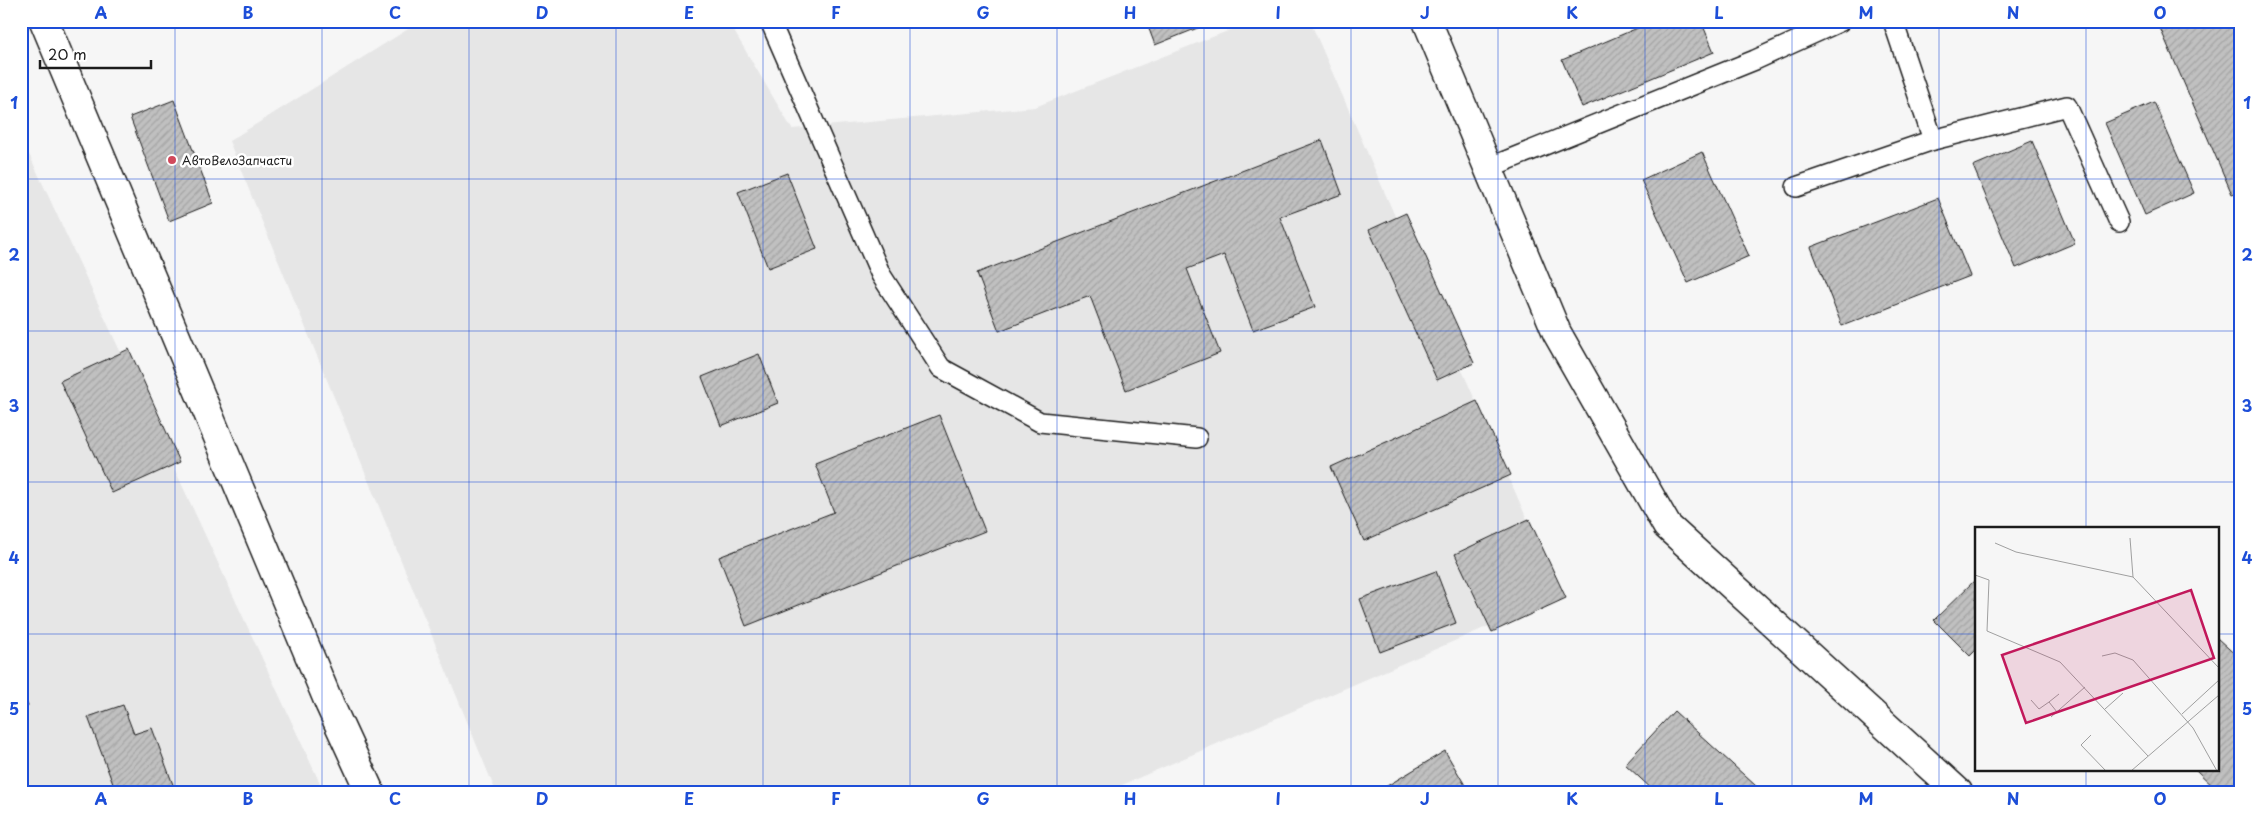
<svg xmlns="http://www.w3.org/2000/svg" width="2261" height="813" viewBox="0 0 2261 813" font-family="'Playpen Sans',sans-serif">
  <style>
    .built { fill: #e6e6e6 }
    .building { fill: url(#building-hatch); stroke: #1c1c1c }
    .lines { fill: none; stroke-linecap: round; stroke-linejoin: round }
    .service-casing { stroke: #1c1c1c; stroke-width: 22 }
    .minor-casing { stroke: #1c1c1c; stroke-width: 31 }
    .service { stroke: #fff; stroke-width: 19 }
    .minor { stroke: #fff; stroke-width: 28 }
    .grid { fill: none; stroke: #1d4ed8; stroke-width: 1; stroke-opacity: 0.55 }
    .poi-dot { fill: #d1495b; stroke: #fff; stroke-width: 2 }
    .labels { text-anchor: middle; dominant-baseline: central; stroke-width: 5; stroke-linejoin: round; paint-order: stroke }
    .poi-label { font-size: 12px; fill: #1c1c1c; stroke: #fff; text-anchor: start }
    .inset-road { fill: none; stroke: #9f9f9f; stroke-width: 1 }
    .view { fill: #c2185b; fill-opacity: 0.15; stroke: #c2185b; stroke-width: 2.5 }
    .inset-edge { fill: none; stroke: #1c1c1c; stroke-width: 2.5 }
    .neatline { fill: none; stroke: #1d4ed8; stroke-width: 2 }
    .grid-label { font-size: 16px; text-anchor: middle; font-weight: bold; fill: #1d4ed8 }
  </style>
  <defs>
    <pattern id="building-hatch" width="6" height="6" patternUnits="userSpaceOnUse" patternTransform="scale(1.25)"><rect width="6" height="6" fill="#c0c0c0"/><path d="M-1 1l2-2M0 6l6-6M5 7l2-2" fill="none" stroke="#a4a4a4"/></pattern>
  </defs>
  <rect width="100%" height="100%" fill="#f6f6f6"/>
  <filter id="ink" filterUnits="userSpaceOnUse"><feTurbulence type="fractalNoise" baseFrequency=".02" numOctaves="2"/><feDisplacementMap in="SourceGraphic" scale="10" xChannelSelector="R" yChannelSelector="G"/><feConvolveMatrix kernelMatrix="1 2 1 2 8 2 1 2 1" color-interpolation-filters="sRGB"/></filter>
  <g filter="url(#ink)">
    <g class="built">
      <path d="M421,21H728L792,129L1035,107L1253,21H1310L1560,595L1106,792H496L229,141Z"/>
      <path d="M21,137L324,792H21Z"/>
    </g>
    <g class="building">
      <path d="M1146,21H1215L1155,45Z"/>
      <path d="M1654,21H1701L1714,52L1582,107L1562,60Z"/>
      <path d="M2157,21H2238L2240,25V191L2232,194Z"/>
      <path d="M174,100L213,203L169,221L130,117Z"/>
      <path d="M2154,102L2194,193L2145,215L2105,123Z"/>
      <path d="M1322,140L1342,194L1280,217L1315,307L1253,330L1224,255L1187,269L1220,353L1126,390L1090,296L999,331L977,273Z"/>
      <path d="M2032,141L2075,243L2016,268L1973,166Z"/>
      <path d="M1702,152L1749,256L1688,283L1641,180Z"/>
      <path d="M787,173L817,249L768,268L738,192Z"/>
      <path d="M1938,198L1970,276L1842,326L1811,247Z"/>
      <path d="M1406,213L1474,363L1437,380L1369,230Z"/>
      <path d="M129,349L180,462L112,493L60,381Z"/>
      <path d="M759,354L778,403L721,426L702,377Z"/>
      <path d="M1477,401L1511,475L1364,541L1331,467Z"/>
      <path d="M939,415L985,531L746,626L719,557L834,512L815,464Z"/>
      <path d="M1529,519L1566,598L1492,632L1455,554Z"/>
      <path d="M1436,571L1456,623L1380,652L1360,599Z"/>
      <path d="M1976,579V650L1970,656L1934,620Z"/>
      <path d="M2217,638L2240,659V792H2219L2195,769H2217Z"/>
      <path d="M21,691L28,706L21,709Z"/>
      <path d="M123,705L134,734L152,728L175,790L170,792H116L88,717Z"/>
      <path d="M1674,711L1756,786L1751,792H1655L1625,764Z"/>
      <path d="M1445,751L1469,792H1377Z"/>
    </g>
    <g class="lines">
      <g class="service-casing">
        <g id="service">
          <path d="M770,21L881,275L941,368L1040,422L1197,438"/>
          <path d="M1933,140L2067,106L2119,222"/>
          <path d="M1488,168L1755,60L1841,21"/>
          <path d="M1796,187L1933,140L1893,21"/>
        </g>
      </g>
      <g class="minor-casing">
        <g id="minor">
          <path d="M44,21L330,705L370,792"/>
          <path d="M1427,21L1557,333L1667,526L1958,792"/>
        </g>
      </g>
      <use href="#service" class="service"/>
      <use href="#minor" class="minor"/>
    </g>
  </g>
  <path class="grid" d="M175,21V792M322,21V792M469,21V792M616,21V792M763,21V792M910,21V792M1057,21V792M1204,21V792M1351,21V792M1498,21V792M1645,21V792M1792,21V792M1939,21V792M2086,21V528M21,179H2240M21,331H2240M21,482H2240M21,634H1976M2217,634H2240M2086,769V792"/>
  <circle class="poi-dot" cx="172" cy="160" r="5"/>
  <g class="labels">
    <g class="poi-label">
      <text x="182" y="160">АвтоВелоЗапчасти</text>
    </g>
  </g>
  <g transform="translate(1975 527)">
    <rect width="244" height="244" fill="#f6f6f6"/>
    <path class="inset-road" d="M155,11L158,50M20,16L41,25L158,50L244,141M0,48L14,53L12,104L85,135L173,229M127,129L140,126L158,133L218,201L242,244M56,173L64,182L74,175M130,182L148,166M82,185L74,175L84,167M207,187L244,153M76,190L110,160M116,208L106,218L131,244M156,244L244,168"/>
    <path class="view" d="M216,63L239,131L51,196L27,128Z"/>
    <rect width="244" height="244" class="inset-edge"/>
  </g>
  <rect width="2261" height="813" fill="none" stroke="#fff" stroke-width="55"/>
  <path d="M40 60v8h111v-8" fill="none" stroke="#1c1c1c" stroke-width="2.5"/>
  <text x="48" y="60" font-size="15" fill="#1c1c1c" stroke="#ffffff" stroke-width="4" paint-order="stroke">20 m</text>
  <rect x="28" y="28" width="2206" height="758" class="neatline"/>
  <g class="grid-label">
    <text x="101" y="19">A</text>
    <text x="248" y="19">B</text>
    <text x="395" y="19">C</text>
    <text x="542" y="19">D</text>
    <text x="689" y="19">E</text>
    <text x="836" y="19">F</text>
    <text x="983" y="19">G</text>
    <text x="1130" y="19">H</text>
    <text x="1278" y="19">I</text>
    <text x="1425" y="19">J</text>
    <text x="1572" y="19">K</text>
    <text x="1719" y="19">L</text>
    <text x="1866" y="19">M</text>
    <text x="2013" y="19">N</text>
    <text x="2160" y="19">O</text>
    <text x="14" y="109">1</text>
    <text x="2247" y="109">1</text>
    <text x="14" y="261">2</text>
    <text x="2247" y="261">2</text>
    <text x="14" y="412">3</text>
    <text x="2247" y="412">3</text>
    <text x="14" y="564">4</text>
    <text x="2247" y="564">4</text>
    <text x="14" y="715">5</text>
    <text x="2247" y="715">5</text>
    <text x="101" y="805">A</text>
    <text x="248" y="805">B</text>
    <text x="395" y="805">C</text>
    <text x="542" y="805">D</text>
    <text x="689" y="805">E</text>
    <text x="836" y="805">F</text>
    <text x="983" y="805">G</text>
    <text x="1130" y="805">H</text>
    <text x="1278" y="805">I</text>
    <text x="1425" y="805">J</text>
    <text x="1572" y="805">K</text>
    <text x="1719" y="805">L</text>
    <text x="1866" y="805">M</text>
    <text x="2013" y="805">N</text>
    <text x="2160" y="805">O</text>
  </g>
</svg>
